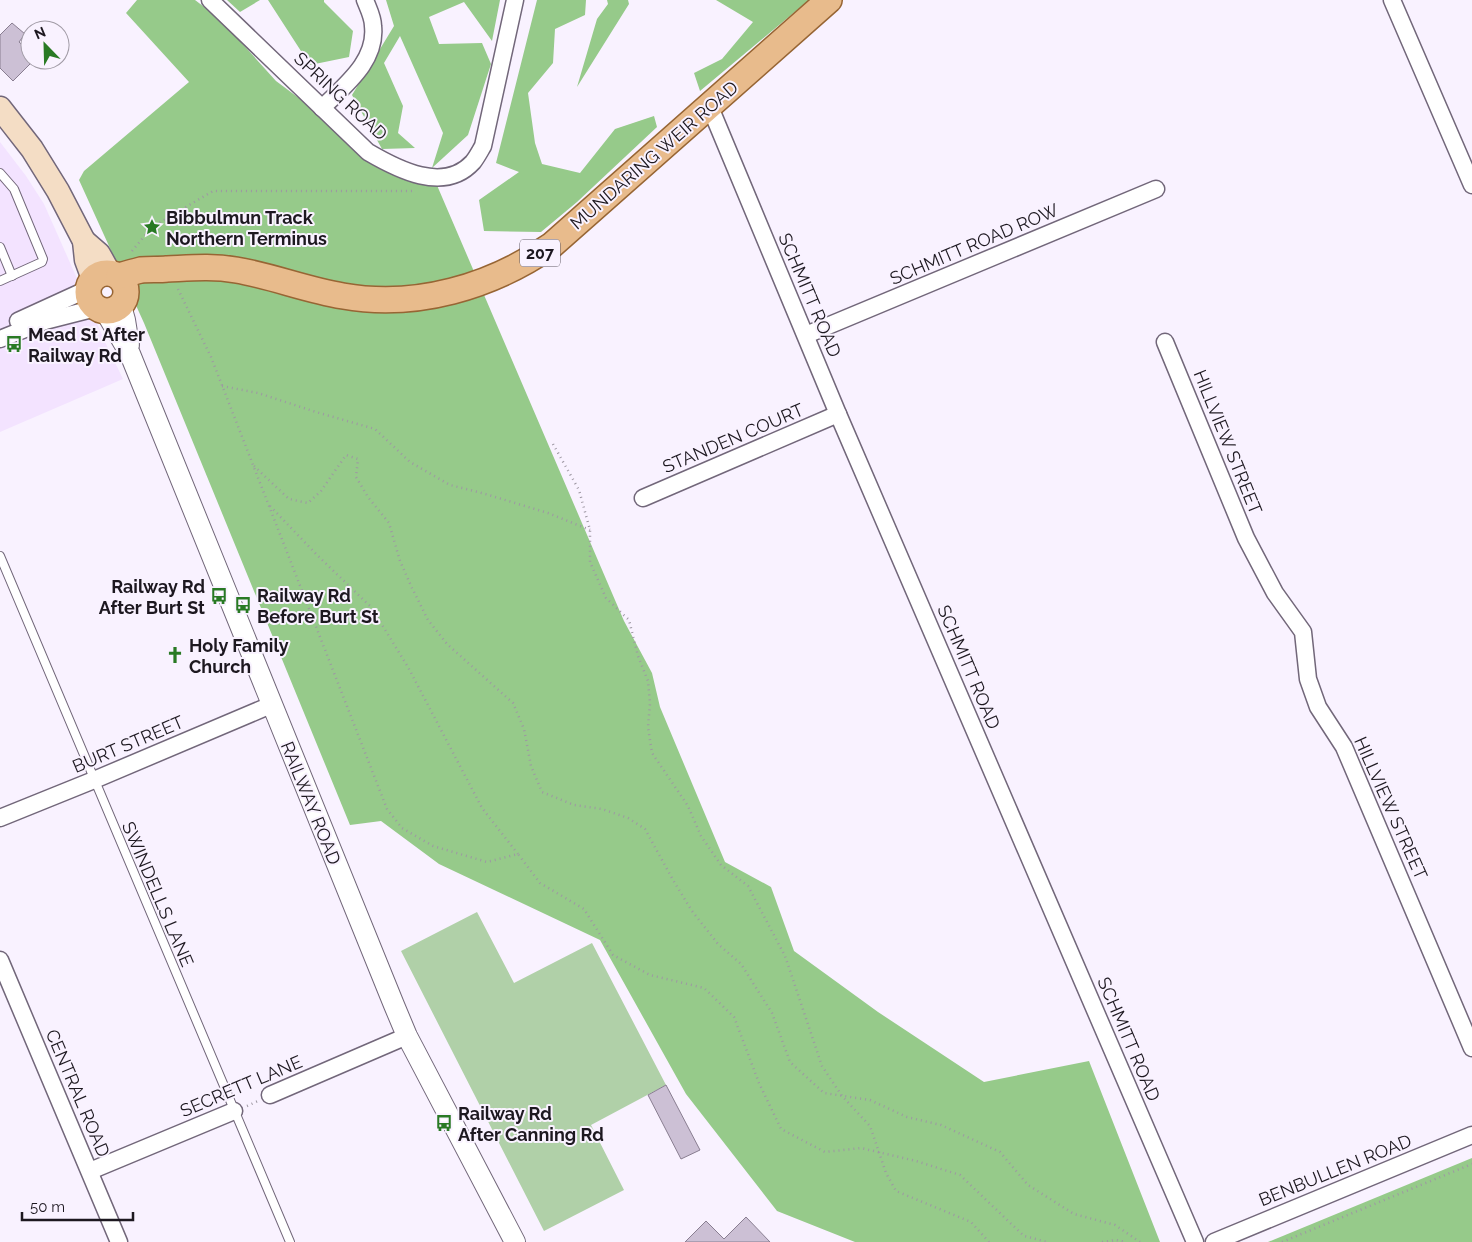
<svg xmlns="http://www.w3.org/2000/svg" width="1472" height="1242" viewBox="0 0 1472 1242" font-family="Raleway,sans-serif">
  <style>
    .built { fill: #f3e3ff }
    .green { fill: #b0d0a8 }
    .forest { fill: #96ca8a }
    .building { fill: #ccc0d5; stroke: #897e91 }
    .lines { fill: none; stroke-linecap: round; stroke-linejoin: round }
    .service-casing { stroke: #72677a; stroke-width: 10 }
    .minor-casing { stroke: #72677a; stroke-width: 19 }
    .tertiary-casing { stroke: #72677a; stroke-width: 22 }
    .secondary-casing { stroke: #72677a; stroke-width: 25 }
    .primary-casing { stroke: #976534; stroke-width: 28 }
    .path { stroke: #9e98a3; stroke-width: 2.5; stroke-dasharray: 1 4; stroke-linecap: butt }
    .service { stroke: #fff; stroke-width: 8 }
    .minor { stroke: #fff; stroke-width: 16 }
    .tertiary { stroke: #fff; stroke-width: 20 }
    .secondary { stroke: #f4ddc5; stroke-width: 22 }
    .primary { stroke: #e8bb8c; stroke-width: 25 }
    .labels { text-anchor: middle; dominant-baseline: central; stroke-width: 4; stroke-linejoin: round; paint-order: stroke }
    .shield { fill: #f9f2ff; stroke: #5f5963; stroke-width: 1 }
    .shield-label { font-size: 16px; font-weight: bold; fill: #1d1820 }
    .street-label { font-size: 18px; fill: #1d1820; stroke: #f9f2ff }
    .poi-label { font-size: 18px; font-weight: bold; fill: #1d1820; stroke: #f9f2ff; text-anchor: start }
  </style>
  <rect width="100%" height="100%" fill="#f9f2ff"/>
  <path class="built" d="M0,142L26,176L44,204L106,344L123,379L0,432Z"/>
  <path class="green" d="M477,912L514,983L592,943L666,1085L591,1125L624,1190L544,1231L401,951Z"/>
  <g class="forest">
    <path d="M137,0H195L220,19L276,81L319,113L379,168L433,176L624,621L652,673L660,707L725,862L771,887L794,951L878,1012L984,1082L1089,1061L1160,1242H855L777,1211L686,1094L600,940L439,864L381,821L350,825L144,323L79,180L84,171L189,82L126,13Z"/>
    <path d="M227,0H260L240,12Z"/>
    <path d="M268,0H324V2L353,31L349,57L310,65Z"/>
    <path d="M386,0H500L492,41L464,2L429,17L439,44L482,43L491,64L468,135L432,168L443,133L400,36L384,63L403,106L398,133L415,148L382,149L352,95L394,26Z"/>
    <path d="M537,0H586L585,15L555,29L553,63L528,93L535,143L542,164L580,173L615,129L654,116L657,127L577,202L541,232L484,231L479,200L519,172L496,163Z"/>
    <path d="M607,0H628L629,4L577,87L597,19L608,4Z"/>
    <path d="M716,0H809L700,91L694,73L722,59L753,22Z"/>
    <path d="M1472,1158V1242H1268Z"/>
  </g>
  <g class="building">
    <path d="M12,23L25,34L19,42L30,52V64L13,81L0,68V35Z"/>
    <path d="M666,1085L700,1150L681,1159L648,1095Z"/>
    <path d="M746,1217L770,1242H685L706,1221L724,1239Z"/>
  </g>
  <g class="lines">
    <g class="service-casing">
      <g id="service">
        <path d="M0,173L14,189L43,259L42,262L0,281"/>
        <path d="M0,247L12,276"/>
        <path d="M0,556L290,1242"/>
      </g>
    </g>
    <g class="minor-casing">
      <g id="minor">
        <path d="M210,0L368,152C397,169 444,194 473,162C477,157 480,151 483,146L515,0"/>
        <path d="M1392,0L1472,185"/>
        <path d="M710,107L838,414L1195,1242"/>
        <path d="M322,108C345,85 377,61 373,26C373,17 368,8 365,0"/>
        <path d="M18,321L88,289"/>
        <path d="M806,335L1156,189"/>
        <path d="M0,339L45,321L96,308"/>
        <path d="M1165,342L1246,538L1275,593L1303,632L1308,679L1318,707L1344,747L1472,1048"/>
        <path d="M643,498L838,414"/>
        <path d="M0,818L94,780L271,705"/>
        <path d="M0,960L119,1242"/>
        <path d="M270,1095L407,1036"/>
        <path d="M90,1171L234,1111"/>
        <path d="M1214,1242L1472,1135"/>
      </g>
    </g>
    <g class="tertiary-casing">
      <g id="tertiary">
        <path d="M121,306L125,320L129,345"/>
        <path d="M105,311L130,354L394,1005L407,1036L515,1242"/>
      </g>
    </g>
    <g class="secondary-casing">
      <g id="secondary">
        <path d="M0,108L32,149L58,191L84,241L86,260L93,279"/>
        <path d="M84,241L99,254L109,272"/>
      </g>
    </g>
    <g class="primary-casing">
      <g id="primary">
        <circle cx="107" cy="292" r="19"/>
        <path d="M119,276C126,274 133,272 141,270C149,269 159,270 167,269C191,268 212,266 236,270C272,276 306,290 343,296C416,309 491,287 552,245L829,0"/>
      </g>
    </g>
    <g class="path">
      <path d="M132,251L152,227L213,191H415"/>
      <path d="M178,289L211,357L387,809L402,828L433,846L487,862L518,854L540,883L584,909L613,955L650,975L704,988L734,1017L759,1083L781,1129L825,1152L861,1148L916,1161L960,1175L1024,1236L1047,1242"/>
      <path d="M222,386L258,393L316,412L375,429L410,462L450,485L482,493L548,513L590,530"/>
      <path d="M553,444L579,490L590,530V562L606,598L629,620L638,656L648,681L650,703L648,727L652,753L688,806L701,836L721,865L748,886L785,956L822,1066L842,1096L870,1126L886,1173L896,1191L971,1222L989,1242"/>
      <path d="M254,466L289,499L308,503L321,491L346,455L358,459L356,477L368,497L389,523L400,561L412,588L428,620L447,644L513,703L524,729L531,766L542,792L574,805L602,809L628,818L645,829L673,880L692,911L718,944L741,964L772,1013L790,1062L824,1093L870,1100L907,1117L941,1125L1000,1152L1028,1185L1074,1214L1115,1225L1140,1242"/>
      <path d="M270,506L318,556L371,607L408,667L482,808L518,854"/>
      <path d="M247,1106L258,1101"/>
      <path d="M1102,1242L1116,1240L1126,1242"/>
      <path d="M1282,1242L1472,1164"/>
    </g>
    <use href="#service" class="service"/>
    <use href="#minor" class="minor"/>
    <use href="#tertiary" class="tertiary"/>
    <use href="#secondary" class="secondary"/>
    <use href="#primary" class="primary"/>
  </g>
  <defs>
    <g id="sight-bare" transform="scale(1.35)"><path d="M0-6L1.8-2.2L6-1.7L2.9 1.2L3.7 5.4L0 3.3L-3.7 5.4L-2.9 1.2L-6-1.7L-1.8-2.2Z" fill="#297a24" stroke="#f9f2ff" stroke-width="2.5" paint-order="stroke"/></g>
    <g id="bus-bare" transform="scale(1.35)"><path d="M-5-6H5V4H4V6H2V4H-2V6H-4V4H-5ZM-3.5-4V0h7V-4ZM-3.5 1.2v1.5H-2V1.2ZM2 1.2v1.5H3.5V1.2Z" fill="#297a24" stroke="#f9f2ff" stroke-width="2.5" paint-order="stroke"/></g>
    <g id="church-bare" transform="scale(1.35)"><path d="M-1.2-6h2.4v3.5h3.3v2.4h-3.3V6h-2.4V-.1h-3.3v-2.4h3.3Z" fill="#297a24" stroke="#f9f2ff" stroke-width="2.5" paint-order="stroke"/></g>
  </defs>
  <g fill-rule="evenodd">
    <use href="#sight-bare" x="152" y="227"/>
    <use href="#bus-bare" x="14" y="344"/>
    <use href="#bus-bare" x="219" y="596"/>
    <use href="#bus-bare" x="243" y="605"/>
    <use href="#church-bare" x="175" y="655"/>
    <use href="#bus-bare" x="444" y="1123"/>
  </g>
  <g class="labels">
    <rect class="shield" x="520" y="239.5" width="40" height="27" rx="4"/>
    <g class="shield-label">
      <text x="540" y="253">207</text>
    </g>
    <g class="street-label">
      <text transform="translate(341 96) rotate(43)">SPRING ROAD</text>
      <text transform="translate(654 155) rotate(-41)">MUNDARING WEIR ROAD</text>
      <text transform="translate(974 244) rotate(-23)">SCHMITT ROAD ROW</text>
      <text transform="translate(810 295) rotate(67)">SCHMITT ROAD</text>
      <text transform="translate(733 438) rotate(-23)">STANDEN COURT</text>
      <text transform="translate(1228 442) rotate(68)">HILLVIEW STREET</text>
      <text transform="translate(969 667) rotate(67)">SCHMITT ROAD</text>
      <text transform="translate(128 744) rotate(-23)">BURT STREET</text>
      <text transform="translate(311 803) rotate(68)">RAILWAY ROAD</text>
      <text transform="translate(1391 808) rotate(66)">HILLVIEW STREET</text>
      <text transform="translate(158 894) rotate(67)">SWINDELLS LANE</text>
      <text transform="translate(1129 1039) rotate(67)">SCHMITT ROAD</text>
      <text transform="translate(241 1086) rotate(-23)">SECRETT LANE</text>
      <text transform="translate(78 1093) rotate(67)">CENTRAL ROAD</text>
      <text transform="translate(1335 1170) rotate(-22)">BENBULLEN ROAD</text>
    </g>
    <g class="poi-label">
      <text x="166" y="217">Bibbulmun Track<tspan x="166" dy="21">Northern Terminus</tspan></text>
      <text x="28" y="334">Mead St After<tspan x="28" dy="21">Railway Rd</tspan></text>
      <text x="205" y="586" text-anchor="end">Railway Rd<tspan x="205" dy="21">After Burt St</tspan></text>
      <text x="257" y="595">Railway Rd<tspan x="257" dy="21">Before Burt St</tspan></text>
      <text x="189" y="645">Holy Family<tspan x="189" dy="21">Church</tspan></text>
      <text x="458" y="1113">Railway Rd<tspan x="458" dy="21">After Canning Rd</tspan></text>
    </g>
  </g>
  <g transform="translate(45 45) rotate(337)"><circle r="24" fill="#f9f2ff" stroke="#a19ba6"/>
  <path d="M0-4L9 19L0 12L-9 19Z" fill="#297a24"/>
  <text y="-8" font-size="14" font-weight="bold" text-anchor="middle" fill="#1d1820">N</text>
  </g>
  <path d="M22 1212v8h111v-8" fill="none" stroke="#1d1820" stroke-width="2.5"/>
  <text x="30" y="1212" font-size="15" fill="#1d1820" stroke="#f9f2ff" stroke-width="4" paint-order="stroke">50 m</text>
</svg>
